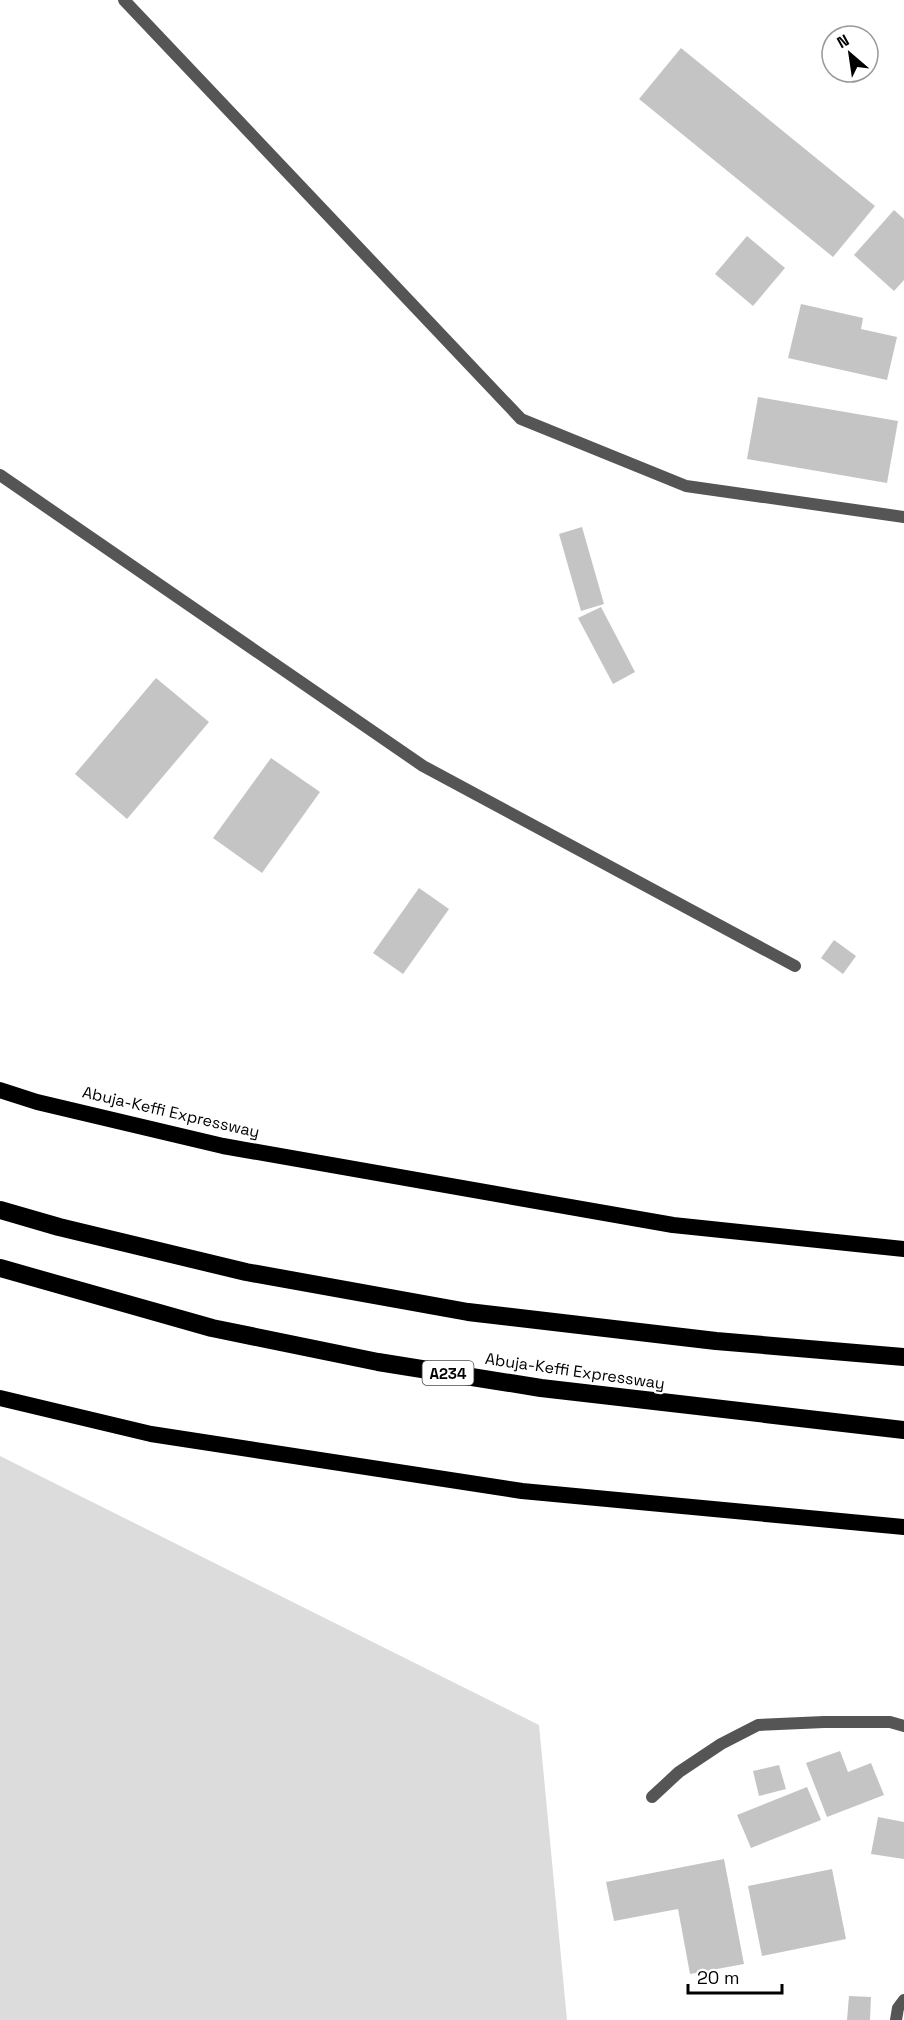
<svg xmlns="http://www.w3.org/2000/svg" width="904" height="2020" viewBox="0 0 904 2020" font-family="'Space Grotesk',sans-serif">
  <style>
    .green { fill: #dcdcdc }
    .building { fill: #c4c4c4 }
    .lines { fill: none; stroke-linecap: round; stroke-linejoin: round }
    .minor { stroke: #555; stroke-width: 12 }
    .trunk { stroke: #000; stroke-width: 16 }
    .motorway { stroke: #000; stroke-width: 18 }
    .labels { text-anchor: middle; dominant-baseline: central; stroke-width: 4.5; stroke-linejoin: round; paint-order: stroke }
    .shield { fill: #fff; stroke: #4c4c4c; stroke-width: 1.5 }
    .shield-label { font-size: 15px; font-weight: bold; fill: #000 }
    .street-label { font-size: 16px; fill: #000; stroke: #fff }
  </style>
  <rect width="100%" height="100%" fill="#fff"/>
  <path class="green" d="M0,1456L539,1725L567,2020H0Z"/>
  <g class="building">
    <path d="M681,48L875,206L833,257L639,99Z"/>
    <path d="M894,210L904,219V280L894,291L854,255Z"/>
    <path d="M747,236L785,268L753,306L715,274Z"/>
    <path d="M801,304L863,318L861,329L897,337L887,380L788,358Z"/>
    <path d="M758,397L898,421L887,483L747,459Z"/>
    <path d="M582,527L604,604L581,611L559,534Z"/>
    <path d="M601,607L635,672L613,684L578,618Z"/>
    <path d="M156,678L209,722L127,819L75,774Z"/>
    <path d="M271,758L320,792L262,873L213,838Z"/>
    <path d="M419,888L449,909L403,974L373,953Z"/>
    <path d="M834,940L856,956L843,974L821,958Z"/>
    <path d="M840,1751L848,1772L871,1763L884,1795L827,1817L806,1763Z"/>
    <path d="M779,1765L786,1789L759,1796L753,1771Z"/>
    <path d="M807,1787L821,1820L751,1848L737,1815Z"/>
    <path d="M878,1817L904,1822V1859L871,1854Z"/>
    <path d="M724,1859L744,1964L690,1974L678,1909L614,1921L606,1882Z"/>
    <path d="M832,1869L846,1939L762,1956L748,1886Z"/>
    <path d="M849,1996L871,1997L870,2020H847Z"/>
  </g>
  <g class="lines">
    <g class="minor">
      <path d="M124,0L521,419L686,486L904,517"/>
      <path d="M0,475L423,766L795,966"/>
      <path d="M652,1797L679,1772L721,1744L758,1725L824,1722H890L904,1726"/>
      <path d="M896,2020L898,2008L904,2000"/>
    </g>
    <g class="trunk">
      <path d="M0,1090L37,1102L223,1146L673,1225L904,1249"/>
      <path d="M0,1398L151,1434L522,1491L904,1527"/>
    </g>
    <g class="motorway">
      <path d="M0,1210L59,1227L246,1272L468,1312L716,1341L904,1357"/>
      <path d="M0,1268L212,1328L378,1362L541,1388L904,1430"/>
    </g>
  </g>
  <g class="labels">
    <rect class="shield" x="422.5" y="1361" width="51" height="24" rx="4.5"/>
    <g class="shield-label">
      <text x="448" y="1373">A234</text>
    </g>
    <g class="street-label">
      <text transform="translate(171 1112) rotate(13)">Abuja-Keffi Expressway</text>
      <text transform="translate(575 1371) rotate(8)">Abuja-Keffi Expressway</text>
    </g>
  </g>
  <g transform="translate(850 54) rotate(331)"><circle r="28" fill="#ffffff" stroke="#999999" stroke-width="1.5"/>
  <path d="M0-4.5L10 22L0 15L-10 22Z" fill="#000000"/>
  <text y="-9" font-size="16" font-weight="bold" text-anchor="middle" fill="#000000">N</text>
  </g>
  <path d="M688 1984v9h94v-9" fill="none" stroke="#000000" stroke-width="3"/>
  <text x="697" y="1984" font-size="18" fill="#000000" stroke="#ffffff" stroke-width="4.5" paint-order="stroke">20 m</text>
</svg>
